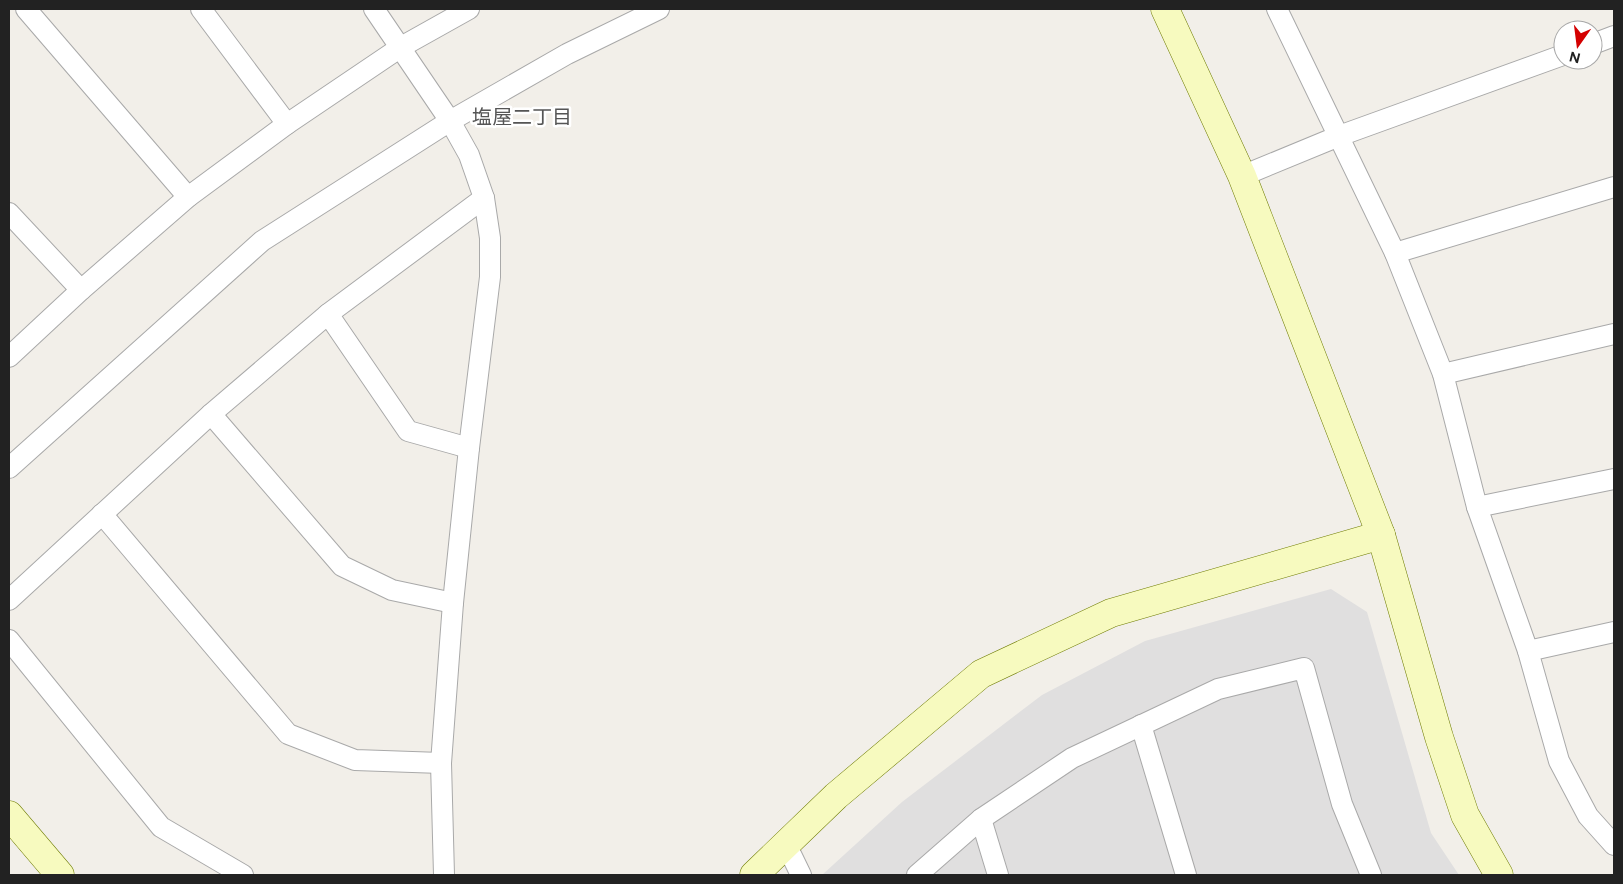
<svg xmlns="http://www.w3.org/2000/svg" width="1623" height="884" viewBox="0 0 1623 884" font-family="Figtree,'Noto Sans JP',sans-serif">
  <style>
    .residential { fill: #e0dfdf }
    .lines { fill: none; stroke-linecap: round; stroke-linejoin: round }
    .street-casing { stroke: #a9a9a9; stroke-width: 22 }
    .secondary-casing { stroke: #707d05; stroke-width: 29 }
    .street { stroke: #fff; stroke-width: 20 }
    .secondary { stroke: #f7fabf; stroke-width: 28 }
    .labels { text-anchor: middle; dominant-baseline: central; stroke-width: 5; stroke-linejoin: round; paint-order: stroke }
    .neighbourhood-label { font-size: 20px; fill: #555; stroke: #fff }
  </style>
  <rect width="100%" height="100%" fill="#f2efe9"/>
  <path class="residential" d="M1331,589L1367,612L1431,833L1459,875H822L902,802L1042,695L1145,641Z"/>
  <g class="lines">
    <g class="street-casing">
      <g id="street">
        <path d="M26,9L188,197"/>
        <path d="M201,9L287,124"/>
        <path d="M374,9L450,121L469,155L484,198L490,238V277L469,448L453,603L441,763L444,875"/>
        <path d="M1277,9L1395,253L1443,374L1477,507L1528,651L1559,761L1588,816L1614,845"/>
        <path d="M1593,44L1614,36"/>
        <path d="M1242,176L1339,136L1563,55"/>
        <path d="M9,213L81,290"/>
        <path d="M1395,253L1614,187"/>
        <path d="M328,314L408,431L469,448"/>
        <path d="M9,357L81,290L188,197L287,124L401,47L469,9"/>
        <path d="M1443,374L1614,334"/>
        <path d="M211,414L342,566L392,590L453,603"/>
        <path d="M9,468L262,241L450,121L567,54L659,9"/>
        <path d="M1477,507L1614,479"/>
        <path d="M102,514L288,734L355,760L441,763"/>
        <path d="M9,600L211,414L328,314L484,198"/>
        <path d="M9,640L161,827L243,875"/>
        <path d="M1528,651L1614,632"/>
        <path d="M1141,725L1186,875"/>
        <path d="M981,819L998,875"/>
        <path d="M786,844L801,875"/>
        <path d="M917,875L981,819L1072,758L1218,689L1304,668L1342,804L1371,875"/>
      </g>
    </g>
    <g class="secondary-casing">
      <g id="secondary">
        <path d="M1165,9L1242,176L1381,535L1439,737L1465,815L1499,875"/>
        <path d="M9,815L60,875"/>
        <path d="M754,875L836,796L981,674L1111,613L1381,535"/>
      </g>
    </g>
    <use href="#street" class="street"/>
    <use href="#secondary" class="secondary"/>
  </g>
  <g class="labels">
    <g class="neighbourhood-label">
      <text x="522" y="117">塩屋二丁目</text>
    </g>
  </g>
  <rect width="1623" height="884" fill="none" stroke="#222222" stroke-width="20"/>
  <g transform="translate(1578 45) rotate(194)"><circle r="24" fill="#ffffff" stroke="#a7a7a7"/>
  <path d="M0-4L9 19L0 12L-9 19Z" fill="#d40000"/>
  <text y="-8" font-size="14" font-weight="bold" text-anchor="middle" fill="#222222">N</text>
  </g>
</svg>
